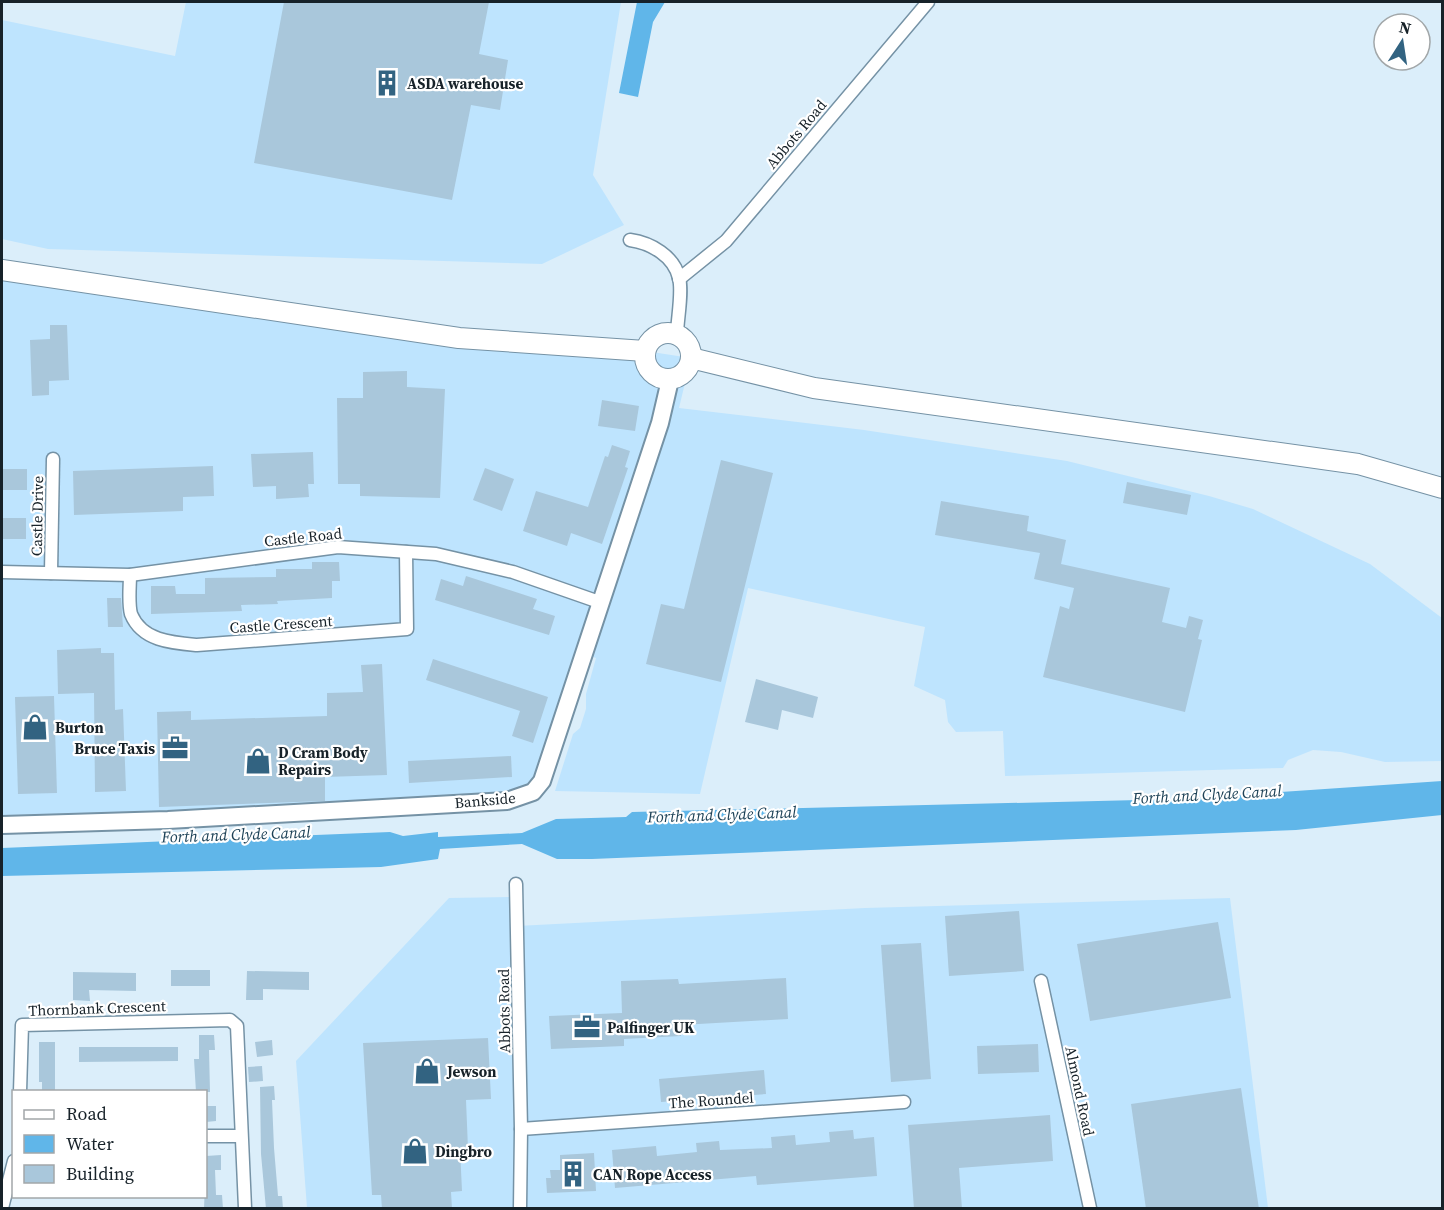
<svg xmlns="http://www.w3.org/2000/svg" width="1444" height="1210" viewBox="0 0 1444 1210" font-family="'Source Serif 4',serif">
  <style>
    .built { fill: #bee4fe }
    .water { fill: #60b6e9 }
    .building { fill: #a9c7db }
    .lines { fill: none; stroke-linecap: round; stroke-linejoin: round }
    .street-casing { stroke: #7592a5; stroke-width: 15 }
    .secondary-casing { stroke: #7592a5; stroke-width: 20 }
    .primary-casing { stroke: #7592a5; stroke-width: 22 }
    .street { stroke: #fff; stroke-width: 12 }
    .secondary { stroke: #fff; stroke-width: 16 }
    .primary { stroke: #fff; stroke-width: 20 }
    .labels { text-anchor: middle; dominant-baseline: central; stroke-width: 4.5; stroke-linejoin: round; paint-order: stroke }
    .poi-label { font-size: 15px; font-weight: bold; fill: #172229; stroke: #fff; text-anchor: start }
    .street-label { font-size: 15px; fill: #172229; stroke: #fff }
    .water-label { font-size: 16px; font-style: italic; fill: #1c4156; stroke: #fff }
  </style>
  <rect width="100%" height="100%" fill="#dbeefa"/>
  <g class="built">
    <path d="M186,2H621L593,175L624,225L542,264L48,249L2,239V20L175,56Z"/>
    <path d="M2,270L459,338L645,351L691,358L679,408L864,430L1067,461L1209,496L1253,509L1370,564L1442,618V761L1385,762L1341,752L1313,750L1288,760L1283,768L1005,776L1003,731L956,732L948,722L945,700L914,686L925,627L748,588L700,794L555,791L573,734L580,728L586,709V694L596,658L585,654L533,792L2,825Z"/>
    <path d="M516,897L517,926L865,908L1230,898L1268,1208H307L296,1061L449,898Z"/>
  </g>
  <g class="water">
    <path d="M637,2H665L653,22L638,97L619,93Z"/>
    <path d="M1442,781V815L1296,830L592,859H557L522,844L440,849L438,859L381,867L2,876V848L390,832L403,836L438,832V837L522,833L556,819L626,817L632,812L1180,799Z"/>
  </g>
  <g class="building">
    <path d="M284,2H489L479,54L508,60L500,110L471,105L452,200L254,163Z"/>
    <path d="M50,325H67L69,380L49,381V395L32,396L30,340L50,339Z"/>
    <path d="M407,371V387L445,389L440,498L360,496V484H338L337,398H363V372Z"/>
    <path d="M602,400L639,406L635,431L598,426Z"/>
    <path d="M612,445L630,451L625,467L628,468L602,544L571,533L567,546L523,531L536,491L588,507L605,456L608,457Z"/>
    <path d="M313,452L314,484H308L309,497L276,499V486L253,487L251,454Z"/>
    <path d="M721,460L773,473L721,682L646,664L661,604L684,609Z"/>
    <path d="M213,466L214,496L183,497V511L74,515L73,471Z"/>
    <path d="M485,468L514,479L502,511L473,500Z"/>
    <rect x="2" y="469" width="25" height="21"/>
    <path d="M1127,482L1191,495L1187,515L1123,503Z"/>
    <path d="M941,501L1029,516L1027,531L1066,540L1061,564L1170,588L1162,622L1186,628L1189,616L1203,620L1198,639L1202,640L1185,712L1043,677L1060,606L1069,609L1074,588L1034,579L1040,553L935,535Z"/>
    <rect x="2" y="518" width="24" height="21"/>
    <path d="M312,562H339L340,581H332V598L277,601L278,604L241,605L242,611L151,614V586H175L176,594H205V578L276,577V569H312Z"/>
    <path d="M466,576L537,599L533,609L555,616L549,635L435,600L441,579L463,586Z"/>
    <path d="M107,598H121L123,627H108Z"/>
    <path d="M101,648V653H114L115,710L123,709L126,791L95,792L94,693L58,694L57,650Z"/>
    <path d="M433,659L548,697L533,743L512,736L520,711L426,680Z"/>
    <path d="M382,664L387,775L325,777V801L159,807L157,712L191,711V720L327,716V693L363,692L361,665Z"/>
    <path d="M756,679L818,697L813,718L782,710L778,730L745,722Z"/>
    <path d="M54,696L57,793L18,794L15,697Z"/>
    <path d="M511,756L512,777L409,783L408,761Z"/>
    <path d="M1019,911L1024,971L949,976L945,916Z"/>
    <path d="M1218,922L1231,998L1090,1021L1077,944Z"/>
    <path d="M921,943L931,1079L891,1082L881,945Z"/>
    <rect x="171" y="970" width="39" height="16"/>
    <path d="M247,971L309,972V990L263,989V1000H246Z"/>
    <path d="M73,972L136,973V991L89,990L90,1001L73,1000Z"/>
    <path d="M786,978L788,1019L681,1025V1036L624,1039V1046L551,1049L549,1016L622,1013L621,981L678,979L679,984Z"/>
    <path d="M199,1035H214L215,1050H209L210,1092H196L194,1059H199Z"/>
    <path d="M488,1038L491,1099L466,1100L468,1149H460L462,1191L451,1192L452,1209H382L381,1195H372L363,1043Z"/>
    <path d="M272,1040L273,1055L257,1057L255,1042Z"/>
    <path d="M39,1042H55V1092H42V1082H39Z"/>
    <path d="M1038,1044L1039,1072L978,1074L977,1046Z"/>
    <path d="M79,1047H178V1061L79,1062Z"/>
    <path d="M262,1066L263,1081L249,1082L248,1067Z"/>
    <path d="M764,1070L766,1094L661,1102L659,1079Z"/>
    <path d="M274,1086L275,1100H272L274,1148L278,1196H282L283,1209H266L261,1154L260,1087Z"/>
    <path d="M1241,1088L1259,1209H1146L1131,1104Z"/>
    <path d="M206,1106H216V1121L206,1122Z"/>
    <path d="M1050,1115L1053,1161L959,1168L962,1209H914L908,1125Z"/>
    <path d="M853,1130L854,1139L874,1137L877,1176L757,1185L756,1176L615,1188L612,1150L656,1146L657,1156L697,1152L696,1143L719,1141L720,1150L772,1148L771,1137L795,1135L796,1145L830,1142L829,1132Z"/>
    <path d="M594,1153L596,1191L547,1193L546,1178H551L550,1170H560V1155Z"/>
    <path d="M221,1155V1170H215L216,1195H222L223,1209H204L206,1156Z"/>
  </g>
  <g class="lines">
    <g class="street-casing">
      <g id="street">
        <path d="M630,240C651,243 674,256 679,278C683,292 677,320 677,335"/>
        <path d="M679,279L726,241L928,2"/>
        <path d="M2,572L130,575L338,547L436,554L513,572L602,603"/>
        <path d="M51,573L53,459"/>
        <path d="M130,575C130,586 128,603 131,614C142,641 172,643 197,645L407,629L406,552"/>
        <path d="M516,884L521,1129L520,1208"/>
        <path d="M1041,981L1090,1208"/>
        <path d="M20,1092L22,1025L230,1020L237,1026L245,1208"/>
        <path d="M521,1129L904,1102"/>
        <path d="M206,1136H241"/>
        <path d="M2,1208L14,1161"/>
      </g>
    </g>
    <g class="secondary-casing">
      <path id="secondary" d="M2,825L168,820L507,801L533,792L542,781L660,423L670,380"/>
    </g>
    <g class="primary-casing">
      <g id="primary">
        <path d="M2,270L459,338L645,351"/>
        <circle cx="668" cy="356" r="23"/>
        <path d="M691,358L814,388L1358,464L1442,488"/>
      </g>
    </g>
    <use href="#street" class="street"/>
    <use href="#secondary" class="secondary"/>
    <use href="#primary" class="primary"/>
  </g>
  <defs>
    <g id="building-bare" transform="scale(2.07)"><path d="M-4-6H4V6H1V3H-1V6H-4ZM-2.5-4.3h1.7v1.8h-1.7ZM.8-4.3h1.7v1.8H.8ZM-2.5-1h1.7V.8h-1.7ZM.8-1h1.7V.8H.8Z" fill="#326381" stroke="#fff" stroke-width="2.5" paint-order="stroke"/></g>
    <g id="shop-bare" transform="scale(2.07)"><path d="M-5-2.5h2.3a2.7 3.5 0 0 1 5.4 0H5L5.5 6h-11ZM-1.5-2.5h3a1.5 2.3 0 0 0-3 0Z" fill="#326381" stroke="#fff" stroke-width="2.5" paint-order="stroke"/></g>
    <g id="office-bare" transform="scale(2.07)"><path d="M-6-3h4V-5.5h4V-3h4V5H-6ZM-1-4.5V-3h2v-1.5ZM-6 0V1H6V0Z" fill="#326381" stroke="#fff" stroke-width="2.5" paint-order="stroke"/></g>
  </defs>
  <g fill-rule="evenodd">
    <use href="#building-bare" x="387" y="83"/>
    <use href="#shop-bare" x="35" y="727"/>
    <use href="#office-bare" x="175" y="748"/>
    <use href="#shop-bare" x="258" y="761"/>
    <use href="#office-bare" x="587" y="1027"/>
    <use href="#shop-bare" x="427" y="1071"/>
    <use href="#shop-bare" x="415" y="1151"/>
    <use href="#building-bare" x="573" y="1174"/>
  </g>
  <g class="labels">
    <g class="poi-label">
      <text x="407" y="83">ASDA warehouse</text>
      <text x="55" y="727">Burton</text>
      <text x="155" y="748" text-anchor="end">Bruce Taxis</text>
      <text x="278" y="752">D Cram Body<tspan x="278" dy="17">Repairs</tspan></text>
      <text x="607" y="1027">Palfinger UK</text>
      <text x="447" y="1071">Jewson</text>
      <text x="435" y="1151">Dingbro</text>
      <text x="593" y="1174">CAN Rope Access</text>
    </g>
    <g class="street-label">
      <text transform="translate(796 134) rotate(-50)">Abbots Road</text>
      <text transform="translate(37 516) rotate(-89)">Castle Drive</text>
      <text transform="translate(303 537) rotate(-6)">Castle Road</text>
      <text transform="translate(281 624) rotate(-4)">Castle Crescent</text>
      <text transform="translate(485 800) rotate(-5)">Bankside</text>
      <text transform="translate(97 1008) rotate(-2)">Thornbank Crescent</text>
      <text transform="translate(504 1011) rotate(-91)">Abbots Road</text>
      <text transform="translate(1080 1091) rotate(78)">Almond Road</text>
      <text transform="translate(711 1100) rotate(-4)">The Roundel</text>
    </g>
    <g class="water-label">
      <text transform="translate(1207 794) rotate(-3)">Forth and Clyde Canal</text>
      <text transform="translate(722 814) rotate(-2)">Forth and Clyde Canal</text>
      <text transform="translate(236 834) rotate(-2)">Forth and Clyde Canal</text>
    </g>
  </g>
  <rect width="1444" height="1210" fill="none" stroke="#172229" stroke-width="6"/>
  <rect x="12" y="1090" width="195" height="108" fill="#ffffff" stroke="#a2a7a9" stroke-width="1.5"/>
  <rect x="24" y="1110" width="30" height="9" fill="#ffffff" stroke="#a2a7a9" stroke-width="1.5"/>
  <text x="66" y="1120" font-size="18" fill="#172229">Road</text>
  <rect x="24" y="1135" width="30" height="18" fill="#60b6e9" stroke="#a2a7a9" stroke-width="1.5"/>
  <text x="66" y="1150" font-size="18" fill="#172229">Water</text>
  <rect x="24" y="1165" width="30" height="18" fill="#a9c7db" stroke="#a2a7a9" stroke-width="1.5"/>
  <text x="66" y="1180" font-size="18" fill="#172229">Building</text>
  <g transform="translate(1402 42) rotate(12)"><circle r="28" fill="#ffffff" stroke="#a2a7a9" stroke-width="1.5"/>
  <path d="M0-4.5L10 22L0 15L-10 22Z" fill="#326381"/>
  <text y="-9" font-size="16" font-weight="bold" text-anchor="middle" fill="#172229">N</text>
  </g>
</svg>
